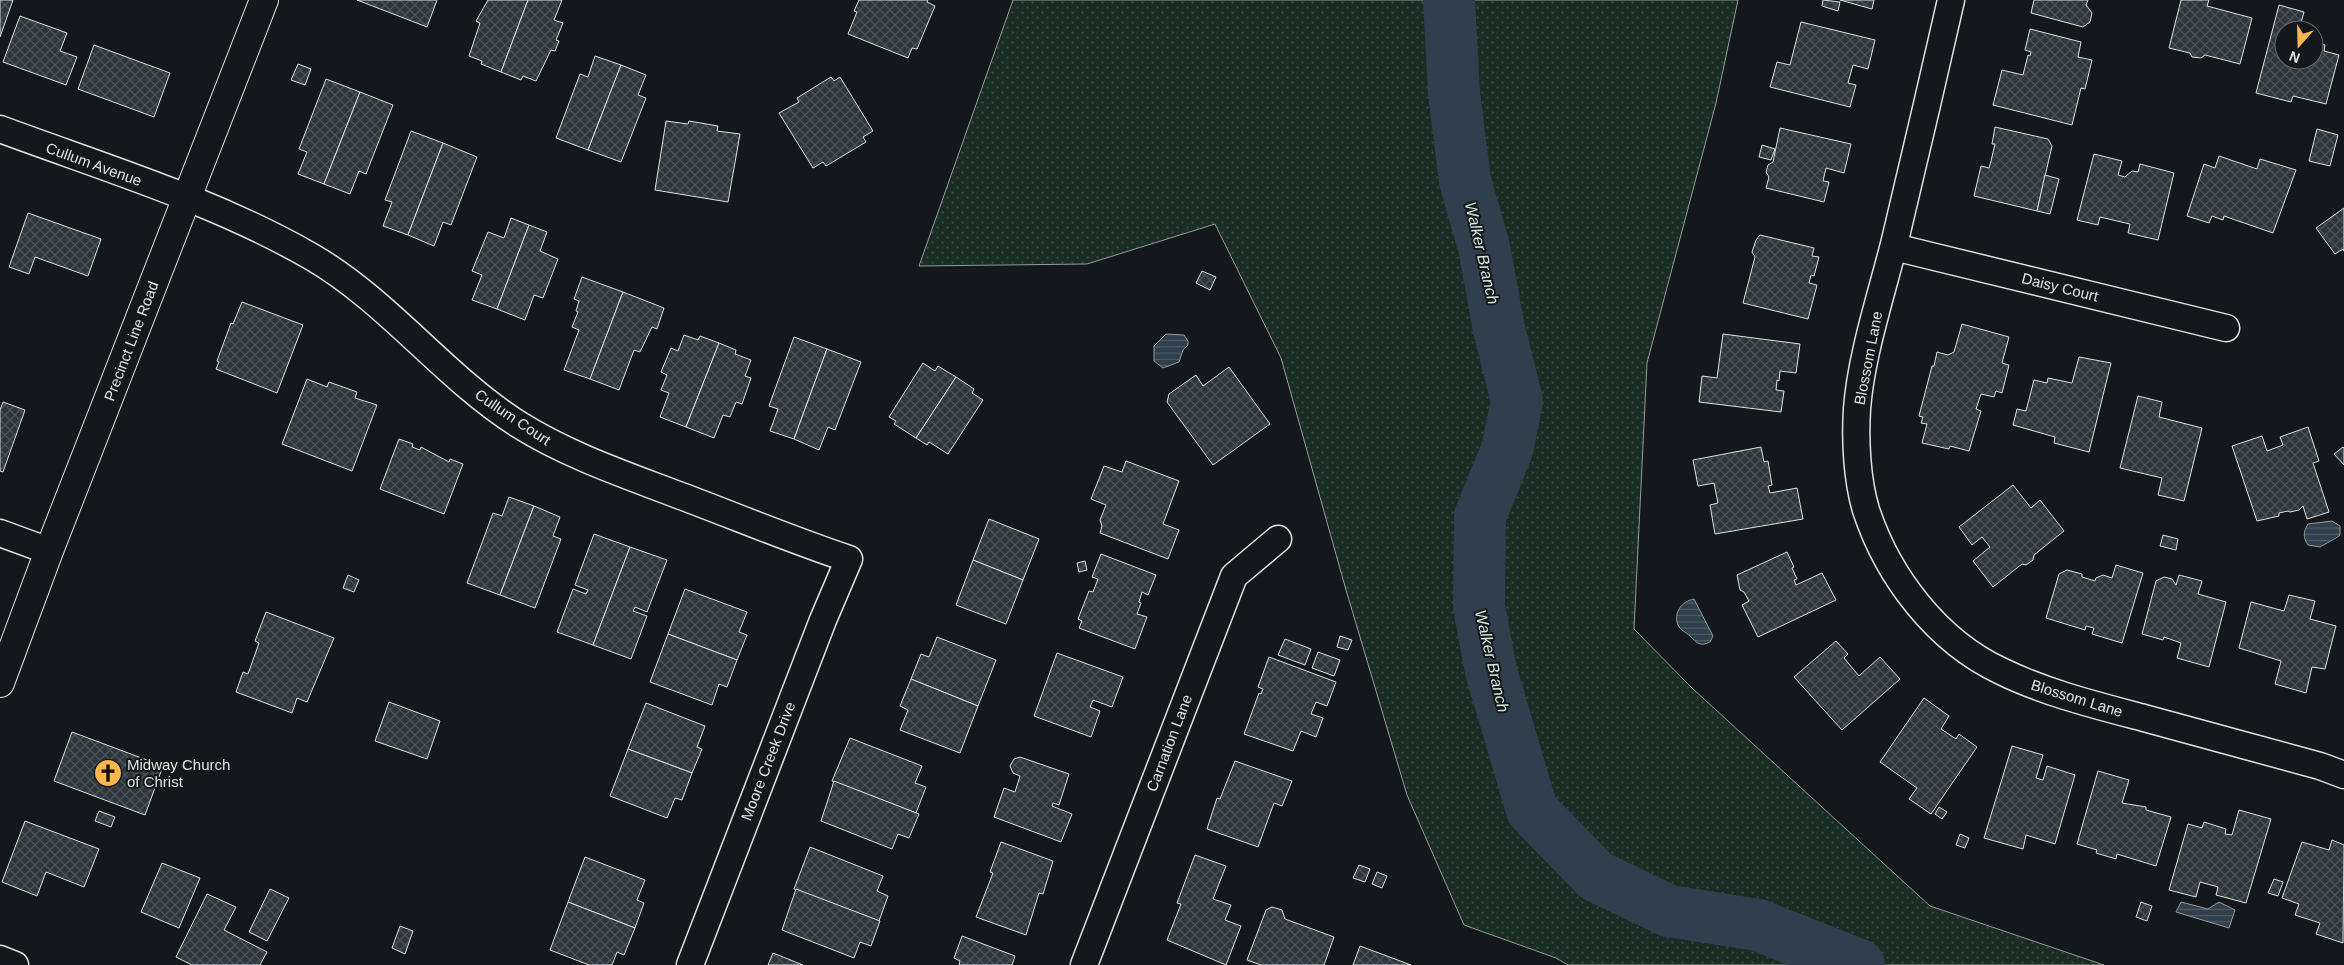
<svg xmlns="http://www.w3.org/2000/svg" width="2344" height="965" viewBox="0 0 2344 965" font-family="Helvetica,sans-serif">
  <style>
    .grass { fill: url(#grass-dots); stroke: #939e99 }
    .water { fill: url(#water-rules); stroke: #939e99 }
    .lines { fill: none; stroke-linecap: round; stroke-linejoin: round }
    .river { stroke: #2f3f4d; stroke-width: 52 }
    .building { fill: url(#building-cross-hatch); stroke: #d8e6dc }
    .street-casing { stroke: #d8e6dc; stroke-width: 29 }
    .secondary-casing { stroke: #d8e6dc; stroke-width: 30 }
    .street { stroke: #14181c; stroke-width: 26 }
    .secondary { stroke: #14181c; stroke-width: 28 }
    .labels { text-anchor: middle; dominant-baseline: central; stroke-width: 4; stroke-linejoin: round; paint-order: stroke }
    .street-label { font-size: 15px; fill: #d8e6dc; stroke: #14181c }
    .poi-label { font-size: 15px; fill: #d8e6dc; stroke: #14181c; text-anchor: start }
    .water-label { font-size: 16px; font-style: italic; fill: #d8e6dc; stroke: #14181c }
  </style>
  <defs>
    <pattern id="grass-dots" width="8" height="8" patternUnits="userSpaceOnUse" patternTransform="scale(1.25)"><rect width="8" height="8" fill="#1a2d24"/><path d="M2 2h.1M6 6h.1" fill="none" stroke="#3b4b43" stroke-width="1.8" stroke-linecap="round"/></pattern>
    <pattern id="water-rules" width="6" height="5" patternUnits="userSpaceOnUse" patternTransform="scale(1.25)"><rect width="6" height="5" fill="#2f3f4d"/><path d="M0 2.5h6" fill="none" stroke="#4c5b66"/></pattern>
    <pattern id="building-cross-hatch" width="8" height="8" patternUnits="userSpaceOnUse" patternTransform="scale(1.25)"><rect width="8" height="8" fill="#2c363c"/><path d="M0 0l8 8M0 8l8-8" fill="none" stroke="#4a5358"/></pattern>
  </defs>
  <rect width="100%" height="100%" fill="#14181c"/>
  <path class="grass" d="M1013,0H1738L1716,103L1647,363L1634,629L1692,688L1930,906L2104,965H1568L1556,958L1464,925L1407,795L1346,590L1281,358L1215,224L1087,264L919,266Z"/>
  <g class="water">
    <path d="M1166,334L1184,335L1188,341V345L1183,350L1179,362L1163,368L1154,361V346Z"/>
    <path d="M2332,521L2340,526V535C2337,538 2325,544 2320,547L2308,545C2303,538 2303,532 2308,524Z"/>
    <path d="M1694,599L1713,636L1710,642C1700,647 1697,643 1690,636C1686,632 1681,631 1678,625C1673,613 1682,601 1694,599Z"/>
    <path d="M2181,902L2208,909L2219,902L2235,910L2229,928L2176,912Z"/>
  </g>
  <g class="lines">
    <path class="river" d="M1449,0L1454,93L1465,181L1484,247L1499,329L1517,401L1507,450L1480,516L1479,607L1491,671L1532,810L1596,876L1669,911L1758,925L1859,965"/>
  </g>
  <g class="building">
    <path d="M0,0H13L0,37Z"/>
    <path d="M357,0H437L427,27Z"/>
    <path d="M488,0H528L501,72L481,64L482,61L469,56L480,23L476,21Z"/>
    <path d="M528,0H562L554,20L563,23L556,40L559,41L555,51L551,50L536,81L523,76L521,80L501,72Z"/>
    <path d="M859,0H928L927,2L935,6L917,49L912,48L908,58L848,34L857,12L854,11Z"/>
    <path d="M1823,0L1840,2L1838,11L1822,6Z"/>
    <path d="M1840,0H1874L1872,9Z"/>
    <path d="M2034,0H2088L2086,5L2092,13L2090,22L2083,27L2031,13Z"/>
    <path d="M2181,0H2209L2207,6L2252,18L2240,64L2205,55L2201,58L2192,57L2190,53L2169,48Z"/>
    <path d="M2279,5L2304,12L2299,30H2284V60H2314V42L2325,45L2324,51L2339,55L2326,104L2293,96L2291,102L2256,93Z"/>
    <path d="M20,16L67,33L60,51L77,57L66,85L3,62Z"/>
    <path d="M1801,22L1875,40L1868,69L1853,65L1848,83L1856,85L1850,107L1770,87L1777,62L1790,65Z"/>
    <path d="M2030,29L2081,42L2078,57L2092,60L2085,89L2081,88L2072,125L1993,105L2002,70L2023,75L2028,55L2030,56L2031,52L2025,50Z"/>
    <path d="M94,45L170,73L154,117L78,89Z"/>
    <path d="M595,56L621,65L588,150L556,138L580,74L588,77Z"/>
    <path d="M298,64L311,69L305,85L291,80Z"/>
    <path d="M621,65L646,75L638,95L646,98L621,162L588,150Z"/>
    <path d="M831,77L834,81L840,77L873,131L863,137L866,142L826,166L823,162L813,168L779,113L799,102L797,98Z"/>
    <path d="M326,79L360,92L324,184L298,174L307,152L299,149Z"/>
    <path d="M360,92L393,105L366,174L359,171L350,194L324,184Z"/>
    <path d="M666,121L688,124L689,121L718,126L717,131L740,134L728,202L655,190Z"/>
    <path d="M1995,127L2048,139L2052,146L2037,211L1974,196L1981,166L1989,168L1991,161L1995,144H1992Z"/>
    <path d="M1780,128L1851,144L1844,173L1826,168L1823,181L1829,182L1824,202L1766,188L1769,177L1766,172L1768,165L1773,162Z"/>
    <path d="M2317,129L2338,135L2330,166L2309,161Z"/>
    <path d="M411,131L443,143L408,235L383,226L392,202L385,200Z"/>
    <path d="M443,143L477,157L451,225L443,222L434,246L408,235Z"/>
    <path d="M1762,145L1775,149L1771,160L1759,157Z"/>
    <path d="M2094,154L2122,161L2118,175L2125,177L2132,171L2138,172L2140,164L2174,173L2158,240L2128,233L2130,224L2100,217L2098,225L2077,220Z"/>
    <path d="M2219,156L2257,169L2260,159L2296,170L2273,233L2224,216L2223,220L2212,216L2209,223L2187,216L2204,164L2215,168Z"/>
    <path d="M2045,175L2059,179L2050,214L2037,211Z"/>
    <path d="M2344,208V251L2343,249L2335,254L2316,228Z"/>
    <path d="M28,213L101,239L88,276L35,257L29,274L9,267Z"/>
    <path d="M511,218L529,225L497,309L472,300L482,275L472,271L488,232L504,238Z"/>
    <path d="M529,225L547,232L540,251L558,259L543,298L534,295L525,320L497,309Z"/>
    <path d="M1760,235L1814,248L1812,256L1819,257L1814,276L1811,275L1809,283L1817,285L1808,319L1743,303L1755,257L1752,252L1756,240Z"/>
    <path d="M1202,271L1216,277L1210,290L1196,283Z"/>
    <path d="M582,277L623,292L590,379L564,370L579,330L572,327L578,312L576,311L579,301L574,299Z"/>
    <path d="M623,292L664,308L657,329L652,327L640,352L634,350L619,390L590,379Z"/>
    <path d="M242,302L303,325L277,393L216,369L219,362L217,361L231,323L233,324Z"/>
    <path d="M1962,324L2009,337L2002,363L2009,365L2002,393L1996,391L1994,397L1981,394L1976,409L1981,411L1969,451L1950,446L1949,449L1922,443L1927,424L1921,423L1923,417L1919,416L1932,366H1934L1937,352L1948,355L1954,352Z"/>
    <path d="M1723,334L1800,344L1796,373L1780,371L1779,381L1777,380L1776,390L1784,391L1781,412L1699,402L1702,376L1717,378Z"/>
    <path d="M684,335L698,340L700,336L719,343L686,427L660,417L669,393L661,390L667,375L661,372L671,348L678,351Z"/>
    <path d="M794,337L827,349L794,439L770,431L778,409L769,406Z"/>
    <path d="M719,343L736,350L735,354L751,360L745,376L751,378L742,404L736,402L730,417L723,415L714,438L686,427Z"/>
    <path d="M827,349L861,362L835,430L828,427L819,450L794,439Z"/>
    <path d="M2079,357L2111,363L2089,452L2054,443L2055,437L2013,425L2017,409L2026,411L2034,380L2047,383L2048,378L2072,383Z"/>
    <path d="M923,363L935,371L938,366L956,377L916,438L894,424L896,421L889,417Z"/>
    <path d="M1229,367L1270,424L1213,465L1167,402L1169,394L1196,375L1203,386Z"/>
    <path d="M956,377L974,389L972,393L983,400L948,454L929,442L927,445L916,438Z"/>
    <path d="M307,379L327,387L329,382L357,392L355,398L377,405L352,471L282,444Z"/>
    <path d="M2138,396L2162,402L2159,417L2202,428L2184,501L2158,495L2162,478L2120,468Z"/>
    <path d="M3,402L25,410L3,472L0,471V410Z"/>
    <path d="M2308,427L2319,461L2313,463L2329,512L2307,519L2303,506L2299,510L2290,512L2288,511L2279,513V516L2257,521L2232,446L2262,436L2267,451L2283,445L2280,437Z"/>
    <path d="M399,439L413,444L412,447L420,450L421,447L449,462L450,459L463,464L444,514L380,489Z"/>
    <path d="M1761,447L1764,462L1768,461L1772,485L1768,486L1770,493L1797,488L1803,519L1715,534L1710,505L1718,503L1714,483L1698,486L1693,460Z"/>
    <path d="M2343,447L2344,448V465L2334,454Z"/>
    <path d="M1126,461L1179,481L1163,524L1179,530L1168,559L1100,533L1102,526L1100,520L1106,505L1091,499L1104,466L1122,472Z"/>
    <path d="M2013,485L2031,508L2040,500L2064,531L2034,555L2033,560L2026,565L2022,564L1993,587L1973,561L1990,547L1982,537L1972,545L1959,527Z"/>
    <path d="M509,497L534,506L500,595L467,583L493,513L502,516Z"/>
    <path d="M534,506L560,517L553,536L561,539L535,608L500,595Z"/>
    <path d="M989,519L1039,539L1023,580L973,560Z"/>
    <path d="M594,534L630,547L593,645L557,632L573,589L586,594L588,590L575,585Z"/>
    <path d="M2163,535L2178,539L2176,550L2160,546Z"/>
    <path d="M630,547L667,560L647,612L635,607L633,611L647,616L631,659L593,645Z"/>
    <path d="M1787,552L1794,567L1792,568L1797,579L1794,580L1796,585L1822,573L1836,600L1758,637L1742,605L1749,601L1744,592L1740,590L1737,575Z"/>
    <path d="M1101,554L1156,575L1148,595L1142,592L1139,602L1141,603L1137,614L1147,617L1135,649L1079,628L1082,621L1078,619L1089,591L1093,592L1098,579L1092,577Z"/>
    <path d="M973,560L1023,580L1006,624L956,605Z"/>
    <path d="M1085,561L1087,570L1079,572L1077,563Z"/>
    <path d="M2116,565L2143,573L2122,643L2092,634L2094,628L2086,626L2085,630L2046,618L2059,574L2067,570L2082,574V577L2095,581L2096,578L2103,575L2112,578Z"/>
    <path d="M348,575L359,580L354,592L343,588Z"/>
    <path d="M2179,575L2202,581L2198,594L2226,602L2209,667L2177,658L2181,643L2164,637L2163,640L2142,634L2156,581L2164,577L2172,579L2176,585Z"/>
    <path d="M685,589L747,612L739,632L747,635L737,660L668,634Z"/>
    <path d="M2289,595L2315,601L2310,619L2336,626L2325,669L2312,667L2306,693L2275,684L2281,661L2239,648L2251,602L2284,611Z"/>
    <path d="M266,612L334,638L307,702L297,698L292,713L236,692L243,672L248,674L259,643L255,641Z"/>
    <path d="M668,634L737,660L727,687L719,684L712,705L650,682Z"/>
    <path d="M1340,636L1352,640L1348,650L1337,647Z"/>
    <path d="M937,637L996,660L978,706L911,679L921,654L929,657Z"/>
    <path d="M1285,639L1311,649L1305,665L1278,655Z"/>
    <path d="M1836,641L1848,654L1844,658L1859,676L1880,657L1900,679L1842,730L1794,677Z"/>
    <path d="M1318,652L1340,660L1334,676L1312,668Z"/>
    <path d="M1057,653L1123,677L1112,707L1093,700L1090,707L1100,711L1091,737L1034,716Z"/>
    <path d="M1269,657L1336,682L1327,706L1316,702L1311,714L1323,718L1316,737L1301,731L1293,751L1244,734L1259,693L1261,694L1263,689L1258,687Z"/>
    <path d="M911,679L978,706L960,753L900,730L908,710L900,706Z"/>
    <path d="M1924,698L1949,716L1941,729L1956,739L1959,734L1977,747L1931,814L1909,799L1917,788L1880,762Z"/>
    <path d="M389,702L440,721L427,759L375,741Z"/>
    <path d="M646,703L705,726L697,747L702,749L692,773L628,749Z"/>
    <path d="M72,732L163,766L145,815L54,781Z"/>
    <path d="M850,738L922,766L915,783L926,787L916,813L832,781Z"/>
    <path d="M2012,746L2043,755L2036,778L2043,780L2047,766L2075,775L2055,844L2026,835L2023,849L1984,838Z"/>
    <path d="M628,749L692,773L682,800L675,798L667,818L610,796Z"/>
    <path d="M1020,757L1069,774L1059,805L1053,803L1052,806L1072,814L1061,842L994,817L1004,788L1015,792L1020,776L1013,773L1010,766L1014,759Z"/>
    <path d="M1235,761L1292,781L1282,806L1274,803L1258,847L1207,829L1217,798L1220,799Z"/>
    <path d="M2098,771L2129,780L2122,803L2146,807V810L2171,817L2156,866L2117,854L2116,859L2096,853L2097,850L2077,844Z"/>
    <path d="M834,781L919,814L909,838L898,834L892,849L821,821Z"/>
    <path d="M1939,807L1947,812L1942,819L1935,814Z"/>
    <path d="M2239,810L2271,819L2246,903L2216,895L2218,887L2200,882L2196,897L2169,890L2188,824L2202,828L2204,822L2226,829L2225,834L2232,835Z"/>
    <path d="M99,811L115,817L111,827L95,821Z"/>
    <path d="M25,821L99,849L84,887L46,872L37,896L2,882Z"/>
    <path d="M1960,834L1969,838L1965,848L1956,845Z"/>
    <path d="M2332,840L2344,845L2343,943L2316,934L2320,923L2295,915L2299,904L2282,898L2302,842L2329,850Z"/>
    <path d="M1001,842L1053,861L1043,894L1039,893L1026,935L976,917L993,873L990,872Z"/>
    <path d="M810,847L883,876L877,891L888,896L879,921L794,889Z"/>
    <path d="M1195,855L1226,866L1213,899L1231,905L1225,920L1241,926L1226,965L1167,940L1181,904L1177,903Z"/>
    <path d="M585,857L645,880L637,900L644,903L635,928L568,902Z"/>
    <path d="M162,863L200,878L179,928L141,912Z"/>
    <path d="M1359,865L1370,869L1365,882L1353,878Z"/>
    <path d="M1377,872L1387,876L1382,888L1372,884Z"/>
    <path d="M2274,879L2283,882L2278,896L2268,893Z"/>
    <path d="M270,889L289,898L267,941L249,932Z"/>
    <path d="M796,889L880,921L871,946L860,942L854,958L782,930Z"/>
    <path d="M207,894L236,907L224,930L267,952L260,965H192L176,957Z"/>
    <path d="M568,902L635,928L624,955L617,952L612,965H589L550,950Z"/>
    <path d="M2141,902L2152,906L2147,921L2136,917Z"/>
    <path d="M1272,907L1282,910L1285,919L1334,937L1324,965H1261L1247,960L1266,910Z"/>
    <path d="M400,926L413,931L405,954L392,948Z"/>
    <path d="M962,936L1015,956L1012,965H959L960,961L954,958Z"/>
    <path d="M1360,946L1411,965H1353Z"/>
    <path d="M773,953L803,965H768Z"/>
  </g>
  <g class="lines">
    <g class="street-casing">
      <g id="street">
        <path d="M1951,0C1933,79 1915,157 1896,236C1883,290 1861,354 1857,409C1855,441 1857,480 1866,510C1888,577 1937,641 2001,671C2046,693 2095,705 2144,718C2203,734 2261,750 2320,766L2344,775"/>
        <path d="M0,129C105,168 215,201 312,257C389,302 443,376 518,424C569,456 626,475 681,496C737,517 792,540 849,559L823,620L690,965"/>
        <path d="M1894,247L2226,328"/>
        <path d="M0,533L49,551"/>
        <path d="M0,959L15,965"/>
        <path d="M1084,965L1234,576L1278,539"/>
      </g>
    </g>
    <g class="secondary-casing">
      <path id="secondary" d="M0,683L49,551L264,0"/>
    </g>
    <use href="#street" class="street"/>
    <use href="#secondary" class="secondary"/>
  </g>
  <defs>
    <g id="church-disc" transform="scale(1.4375)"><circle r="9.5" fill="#ffb74d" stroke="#14181c"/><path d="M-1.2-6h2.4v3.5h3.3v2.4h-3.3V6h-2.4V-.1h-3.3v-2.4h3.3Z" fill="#111"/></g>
  </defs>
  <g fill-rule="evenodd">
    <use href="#church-disc" x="108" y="773"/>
  </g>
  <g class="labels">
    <g class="street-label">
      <text transform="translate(94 164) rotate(20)">Cullum Avenue</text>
      <text transform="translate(2060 287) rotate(14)">Daisy Court</text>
      <text transform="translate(131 341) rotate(-69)">Precinct Line Road</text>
      <text transform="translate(1868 358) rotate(-79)">Blossom Lane</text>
      <text transform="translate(513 417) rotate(34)">Cullum Court</text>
      <text transform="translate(2077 698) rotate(17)">Blossom Lane</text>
      <text transform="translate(1169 743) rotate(-69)">Carnation Lane</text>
      <text transform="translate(768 761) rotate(-69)">Moore Creek Drive</text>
    </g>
    <g class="poi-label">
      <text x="127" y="764">Midway Church<tspan x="127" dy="17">of Christ</tspan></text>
    </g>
    <g class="water-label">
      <text transform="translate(1482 253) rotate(77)">Walker Branch</text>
      <text transform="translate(1492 661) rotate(77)">Walker Branch</text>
    </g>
  </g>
  <g transform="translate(2299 45) rotate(200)"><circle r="24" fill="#14181c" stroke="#626a69"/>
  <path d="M0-4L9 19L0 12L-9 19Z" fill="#ffb74d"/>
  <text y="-8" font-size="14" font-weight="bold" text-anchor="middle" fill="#d8e6dc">N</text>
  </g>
</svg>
